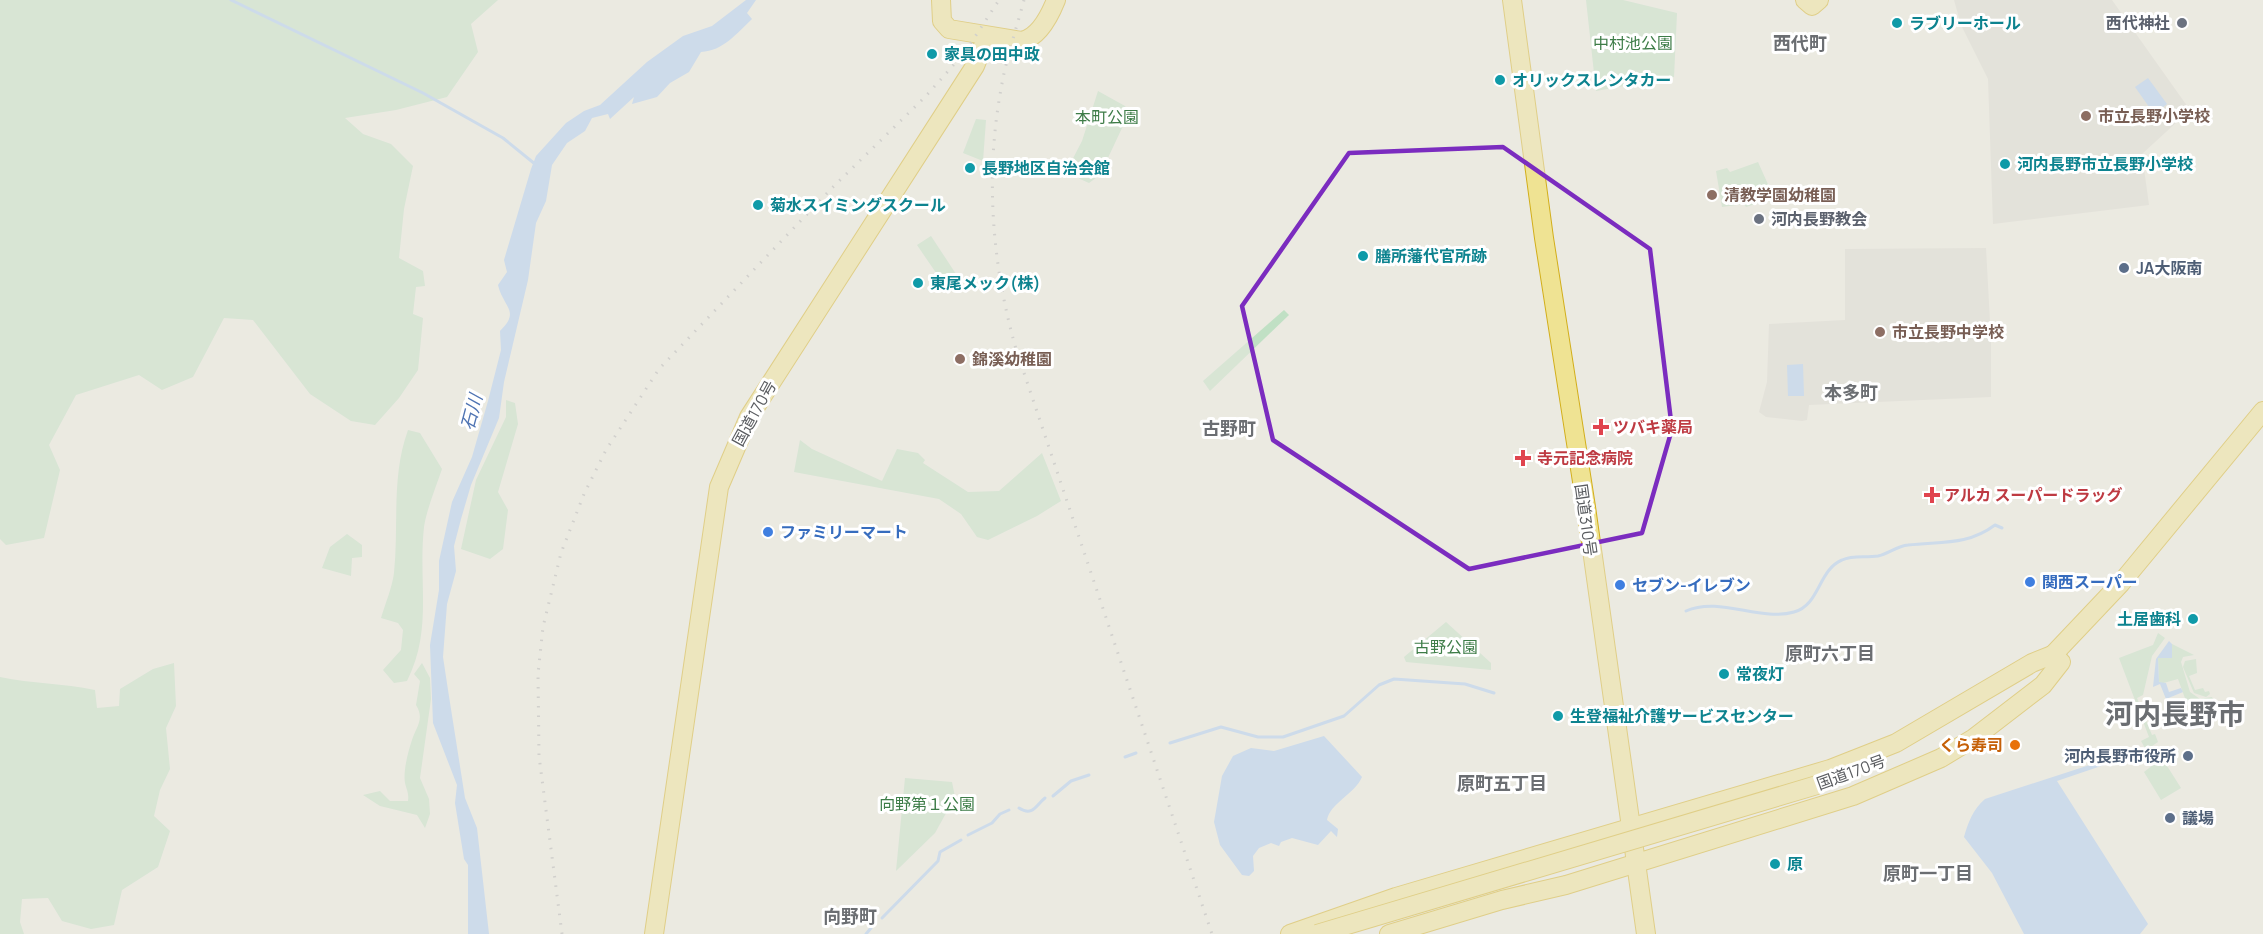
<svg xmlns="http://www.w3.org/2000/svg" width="2263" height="934" viewBox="0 0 2263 934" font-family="Manrope,'Noto Sans JP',sans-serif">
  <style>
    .education { fill: #dad9d0 }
    .green { fill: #c0e0c4 }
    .water { fill: #a8caf4 }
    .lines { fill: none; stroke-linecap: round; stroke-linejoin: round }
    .stream { stroke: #a8caf4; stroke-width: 3 }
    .highway-casing { stroke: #d2ae1a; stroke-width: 20 }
    .highway { stroke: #efe393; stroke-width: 18 }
    .rail { stroke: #b1b2b2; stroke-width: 3; stroke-dasharray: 1.5 8; stroke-linecap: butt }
    .highway-bridge-casing { stroke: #d2ae1a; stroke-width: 20; stroke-linecap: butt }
    .highway-bridge { stroke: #efe393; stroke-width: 18 }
    .marked { fill: none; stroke: #7b2cbf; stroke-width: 4.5; stroke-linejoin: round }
    .culture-dot { fill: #0f9aa8; stroke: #fff; stroke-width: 2 }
    .worship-dot { fill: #6b7280; stroke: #fff; stroke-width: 2 }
    .education-dot { fill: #8d6e63; stroke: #fff; stroke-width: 2 }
    .service-dot { fill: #5c6f8a; stroke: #fff; stroke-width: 2 }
    .health-dot { fill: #e0444e; stroke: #fff; stroke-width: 2 }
    .shop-dot { fill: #3f7fe0; stroke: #fff; stroke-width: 2 }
    .food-dot { fill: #e8710a; stroke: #fff; stroke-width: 2 }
    .labels { text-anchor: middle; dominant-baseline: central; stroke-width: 6; stroke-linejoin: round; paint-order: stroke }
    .culture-label { font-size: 16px; font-weight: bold; fill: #0d838f; stroke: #fff; text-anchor: start }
    .worship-label { font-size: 16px; font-weight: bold; fill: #5b616d; stroke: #fff; text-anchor: end }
    .park-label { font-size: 16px; fill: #3d7c47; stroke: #fff }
    .education-label { font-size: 16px; font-weight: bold; fill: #785e54; stroke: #fff; text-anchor: start }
    .service-label { font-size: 16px; font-weight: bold; fill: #4e5e75; stroke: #fff; text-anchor: start }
    .street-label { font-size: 16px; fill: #5a5c60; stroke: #fff }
    .health-label { font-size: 16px; font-weight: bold; fill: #be3a42; stroke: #fff; text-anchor: start }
    .shop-label { font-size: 16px; font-weight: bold; fill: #366cbe; stroke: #fff; text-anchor: start }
    .food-label { font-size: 16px; font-weight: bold; fill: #c56008; stroke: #fff; text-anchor: end }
    .neighbourhood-label { font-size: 18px; font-weight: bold; fill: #6b6e72; stroke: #fff }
    .water-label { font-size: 18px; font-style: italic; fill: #4f74b3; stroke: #fff }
    .town-label { font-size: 28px; font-weight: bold; fill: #6b6e72; stroke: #fff }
  </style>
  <rect width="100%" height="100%" fill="#ebeae1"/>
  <g class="education">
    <path d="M1954,0H2112L2190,110L2142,154L2149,205L1993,224L1988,79L1961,25Z"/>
    <path d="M1986,248L1991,340V397L1809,405L1807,420L1802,421L1766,417L1759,412L1767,382L1769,324L1845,320V249Z"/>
  </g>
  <g class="green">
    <path d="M0,0H498L471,24L478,52L447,97L396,110L345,118L363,134L391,144L413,166L404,209L399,258L423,271L425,286L416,287L413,314L423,318L418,370L399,398L375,425L351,421L310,394L253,320L224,318L193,377L162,390L139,375L76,395L49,445L60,470L44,538L6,545L0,539Z"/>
    <path d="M1586,0H1623L1677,13L1674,77L1596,91Z"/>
    <path d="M1098,91L1125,106L1129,113L1100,175L1089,183L1080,179L1068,168L1082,141Z"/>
    <path d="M976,119L986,120L983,161L963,153Z"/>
    <path d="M1758,162L1771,191L1766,196L1767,200L1746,207L1744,204L1722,207L1716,171L1727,168L1730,172Z"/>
    <path d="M931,236L956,274L943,283L917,245Z"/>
    <path d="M1284,310L1289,315L1210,391L1203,381Z"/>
    <path d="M506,400L515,403L518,424L498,492L508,510L503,549L490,559L461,549L476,480L506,417Z"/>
    <path d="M408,430L420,433L442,469C436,487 427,508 424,527C418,582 433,630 407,681L394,683L383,670L401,650L403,630L398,623L381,618C385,604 392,588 394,573C399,525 391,477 408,430Z"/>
    <path d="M800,440L812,449L882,481L897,449L918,453L925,460L923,463L968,492L999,491L1042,453L1061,501L1037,516L988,540L977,537L961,514L939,499L794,472Z"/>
    <path d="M347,534L362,545V557L352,558L351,576L322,568L330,547Z"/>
    <path d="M1446,622L1491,663V670L1406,662L1404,657Z"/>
    <path d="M2158,633L2165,638L2152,656L2143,695L2137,698L2152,735L2155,734L2158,742L2146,750L2141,741L2149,737L2119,658L2153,645Z"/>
    <path d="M2172,644L2194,655L2183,657L2181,662L2190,692L2200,699L2212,697L2215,703L2209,710V717L2194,723L2178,679L2160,684L2159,681L2158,658L2172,657Z"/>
    <path d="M2196,659L2197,673L2189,676L2195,690L2203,688L2205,692L2209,691L2210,694L2206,697L2194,693L2183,667L2185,661Z"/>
    <path d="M174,663L176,706L166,728L170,769L160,790L154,816L170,831L158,867L122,890L114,925L91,929L62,921L48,898L22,899L20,922L24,934H0V677C32,684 63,683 95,690L97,708L119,706L120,689L153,669Z"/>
    <path d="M422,663L430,678L431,699L420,778L429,799L430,814L425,828L417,815L380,806L363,795L380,791L390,801H408C409,793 407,791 405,783C403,771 408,752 412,740C416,727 425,719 416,705L420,681L414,674Z"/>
    <path d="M2162,758L2181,788L2161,800L2144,772Z"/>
    <path d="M905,778L952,782L955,797L935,833L896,871Z"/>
  </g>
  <g class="water">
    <path d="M746,0H756L747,13L752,19C737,33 723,51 701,52L689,72L670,83L657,97L632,104L634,97L610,119L608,114L592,118L585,131L567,143L552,165L546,201L536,223L528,280L504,382L499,418L471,485L461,519L454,546L456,571L447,604L443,657L448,690L465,798L477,828L489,934H468V865L464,859L455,803L457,785L433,723L430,645L439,590V561L452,502L472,457L488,401L501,350L500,331C521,311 503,307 498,285L507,272L504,260L531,169L536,156L566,123L584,111L600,105L647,62L683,36L712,26Z"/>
    <path d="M2148,78L2167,104L2154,114L2135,87Z"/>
    <path d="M1803,364L1804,396H1788L1787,365Z"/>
    <path d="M2169,641L2172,644V658H2158L2159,682L2166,683L2169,692L2181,688L2183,692L2166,699L2160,684L2153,687L2156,659Z"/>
    <path d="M1324,736L1362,777C1355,794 1330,803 1327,820L1338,829L1337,837L1331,831L1318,845L1292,838L1281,842L1279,846L1271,843L1259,848L1253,856L1254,871L1249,876L1242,875L1220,845L1214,822L1222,776L1233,756L1251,748L1274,751Z"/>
    <path d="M2102,761L2104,765L2057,781L2148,924L2140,934H2024L1992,873L1964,837C1968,823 1973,809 1985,799Z"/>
  </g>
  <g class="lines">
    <g class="stream">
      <path d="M231,0L423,93L503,138L535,164"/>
      <path d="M1686,611C1720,596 1760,622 1794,612C1820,605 1818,570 1842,560C1853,555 1866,558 1878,556C1888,554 1897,546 1908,545C1940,541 1967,546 1995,525L2002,528"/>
      <path d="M1170,743L1221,727L1258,737H1283L1344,716L1379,685L1394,679L1465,684L1494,693"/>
      <path d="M1125,757L1136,753"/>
      <path d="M1053,796L1071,781L1089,775"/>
      <path d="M1019,808C1033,817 1036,805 1045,798"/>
      <path d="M968,835L992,823L1000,814L1009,810"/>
      <path d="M882,918L938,861L940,852L961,840"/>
      <path d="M866,934L871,928"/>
    </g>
    <g class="highway-casing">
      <g id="highway">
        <path d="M941,0L942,21L949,29L1022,41C1039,37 1050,15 1056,0"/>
        <path d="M1512,0L1544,238L1586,507L1646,934"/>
        <path d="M1805,0L1812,6L1819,0"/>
        <path d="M2049,659L2121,583L2263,411"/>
        <path d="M654,934L719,487L749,417L975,66L987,36"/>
        <path d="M1290,934L1396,897L1830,769L1896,743L2032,663L2057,653"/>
        <path d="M1389,934L1502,900L1566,885L1853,796L1941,758L1974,738L2043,685L2061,662"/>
      </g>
    </g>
    <use href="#highway" class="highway"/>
    <g class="rail">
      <path d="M1024,0C1016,30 1006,59 1001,89C985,176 992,265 1016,349L1212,934"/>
      <path d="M562,934L539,756L538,674L543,627L561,553L584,494L606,450L659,369L833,187L926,96L965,52L999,0"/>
    </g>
    <g class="highway-bridge-casing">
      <path id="highway-bridge" d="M1317,934L1817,785"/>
    </g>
    <use href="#highway-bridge" class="highway-bridge"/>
  </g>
  <path d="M0 0H2263V934H0ZM1503,147L1650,249L1672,429L1642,533L1469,569L1273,440L1242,306L1349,153Z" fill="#ebeae1" fill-opacity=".55" fill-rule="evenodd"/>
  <path class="marked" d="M1503,147L1650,249L1672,429L1642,533L1469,569L1273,440L1242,306L1349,153Z"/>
  <g class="culture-dot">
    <circle cx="1897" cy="23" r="6"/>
    <circle cx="932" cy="54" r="6"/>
    <circle cx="1500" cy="80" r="6"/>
    <circle cx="2005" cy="164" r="6"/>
    <circle cx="970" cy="168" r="6"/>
    <circle cx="758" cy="205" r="6"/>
    <circle cx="1363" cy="256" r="6"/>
    <circle cx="918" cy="283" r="6"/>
    <circle cx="2193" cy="619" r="6"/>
    <circle cx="1724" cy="674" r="6"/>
    <circle cx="1558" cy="716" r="6"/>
    <circle cx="1775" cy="864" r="6"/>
  </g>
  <g class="worship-dot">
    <circle cx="2182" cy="23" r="6"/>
    <circle cx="1759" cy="219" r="6"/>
  </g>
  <g class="education-dot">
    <circle cx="2086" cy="116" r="6"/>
    <circle cx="1712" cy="195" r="6"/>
    <circle cx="1880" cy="332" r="6"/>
    <circle cx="960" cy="359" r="6"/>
  </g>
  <g class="service-dot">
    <circle cx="2124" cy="268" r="6"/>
    <circle cx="2188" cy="756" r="6"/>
    <circle cx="2170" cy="818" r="6"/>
  </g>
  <g class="health-dot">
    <path d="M1598 418h6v6h6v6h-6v6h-6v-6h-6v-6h6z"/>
    <path d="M1520 449h6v6h6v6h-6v6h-6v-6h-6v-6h6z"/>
    <path d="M1929 486h6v6h6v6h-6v6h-6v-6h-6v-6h6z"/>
  </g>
  <g class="shop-dot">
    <circle cx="768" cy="532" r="6"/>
    <circle cx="2030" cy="582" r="6"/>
    <circle cx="1620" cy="585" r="6"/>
  </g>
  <circle class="food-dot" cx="2015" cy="745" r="6"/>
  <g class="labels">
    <g class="culture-label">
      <text x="1909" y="23">ラブリーホール</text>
      <text x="944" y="54">家具の田中政</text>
      <text x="1512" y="80">オリックスレンタカー</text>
      <text x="2017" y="164">河内長野市立長野小学校</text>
      <text x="982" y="168">長野地区自治会館</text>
      <text x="770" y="205">菊水スイミングスクール</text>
      <text x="1375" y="256">膳所藩代官所跡</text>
      <text x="930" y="283">東尾メック(株)</text>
      <text x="2181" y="619" text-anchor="end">土居歯科</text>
      <text x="1736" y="674">常夜灯</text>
      <text x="1570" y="716">生登福祉介護サービスセンター</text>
      <text x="1787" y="864">原</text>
    </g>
    <g class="worship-label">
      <text x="2170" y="23">西代神社</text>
      <text x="1771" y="219" text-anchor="start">河内長野教会</text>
    </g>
    <g class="park-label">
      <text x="1633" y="43">中村池公園</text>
      <text x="1107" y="117">本町公園</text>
      <text x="1446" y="647">古野公園</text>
      <text x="927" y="804">向野第１公園</text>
    </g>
    <g class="education-label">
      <text x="2098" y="116">市立長野小学校</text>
      <text x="1724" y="195">清教学園幼稚園</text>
      <text x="1892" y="332">市立長野中学校</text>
      <text x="972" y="359">錦溪幼稚園</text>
    </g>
    <g class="service-label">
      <text x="2136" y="268">JA大阪南</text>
      <text x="2176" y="756" text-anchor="end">河内長野市役所</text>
      <text x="2182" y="818">議場</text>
    </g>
    <g class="street-label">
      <text transform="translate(754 413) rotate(-61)">国道170号</text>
      <text transform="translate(1586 520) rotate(82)">国道310号</text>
      <text transform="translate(1851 772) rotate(-20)">国道170号</text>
    </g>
    <g class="health-label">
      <text x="1613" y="427">ツバキ薬局</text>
      <text x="1537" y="458">寺元記念病院</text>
      <text x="1944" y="495">アルカ スーパードラッグ</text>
    </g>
    <g class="shop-label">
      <text x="780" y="532">ファミリーマート</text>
      <text x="2042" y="582">関西スーパー</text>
      <text x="1632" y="585">セブン-イレブン</text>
    </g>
    <g class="food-label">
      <text x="2003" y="745">くら寿司</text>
    </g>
    <g class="neighbourhood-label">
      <text x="1800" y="43">西代町</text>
      <text x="1851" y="392">本多町</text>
      <text x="1229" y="428">古野町</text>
      <text x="1830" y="653">原町六丁目</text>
      <text x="1502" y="783">原町五丁目</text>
      <text x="1928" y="873">原町一丁目</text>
      <text x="850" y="916">向野町</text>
    </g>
    <g class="water-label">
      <text transform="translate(471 412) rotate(-75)">石川</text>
    </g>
    <g class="town-label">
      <text x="2175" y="713">河内長野市</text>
    </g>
  </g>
</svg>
